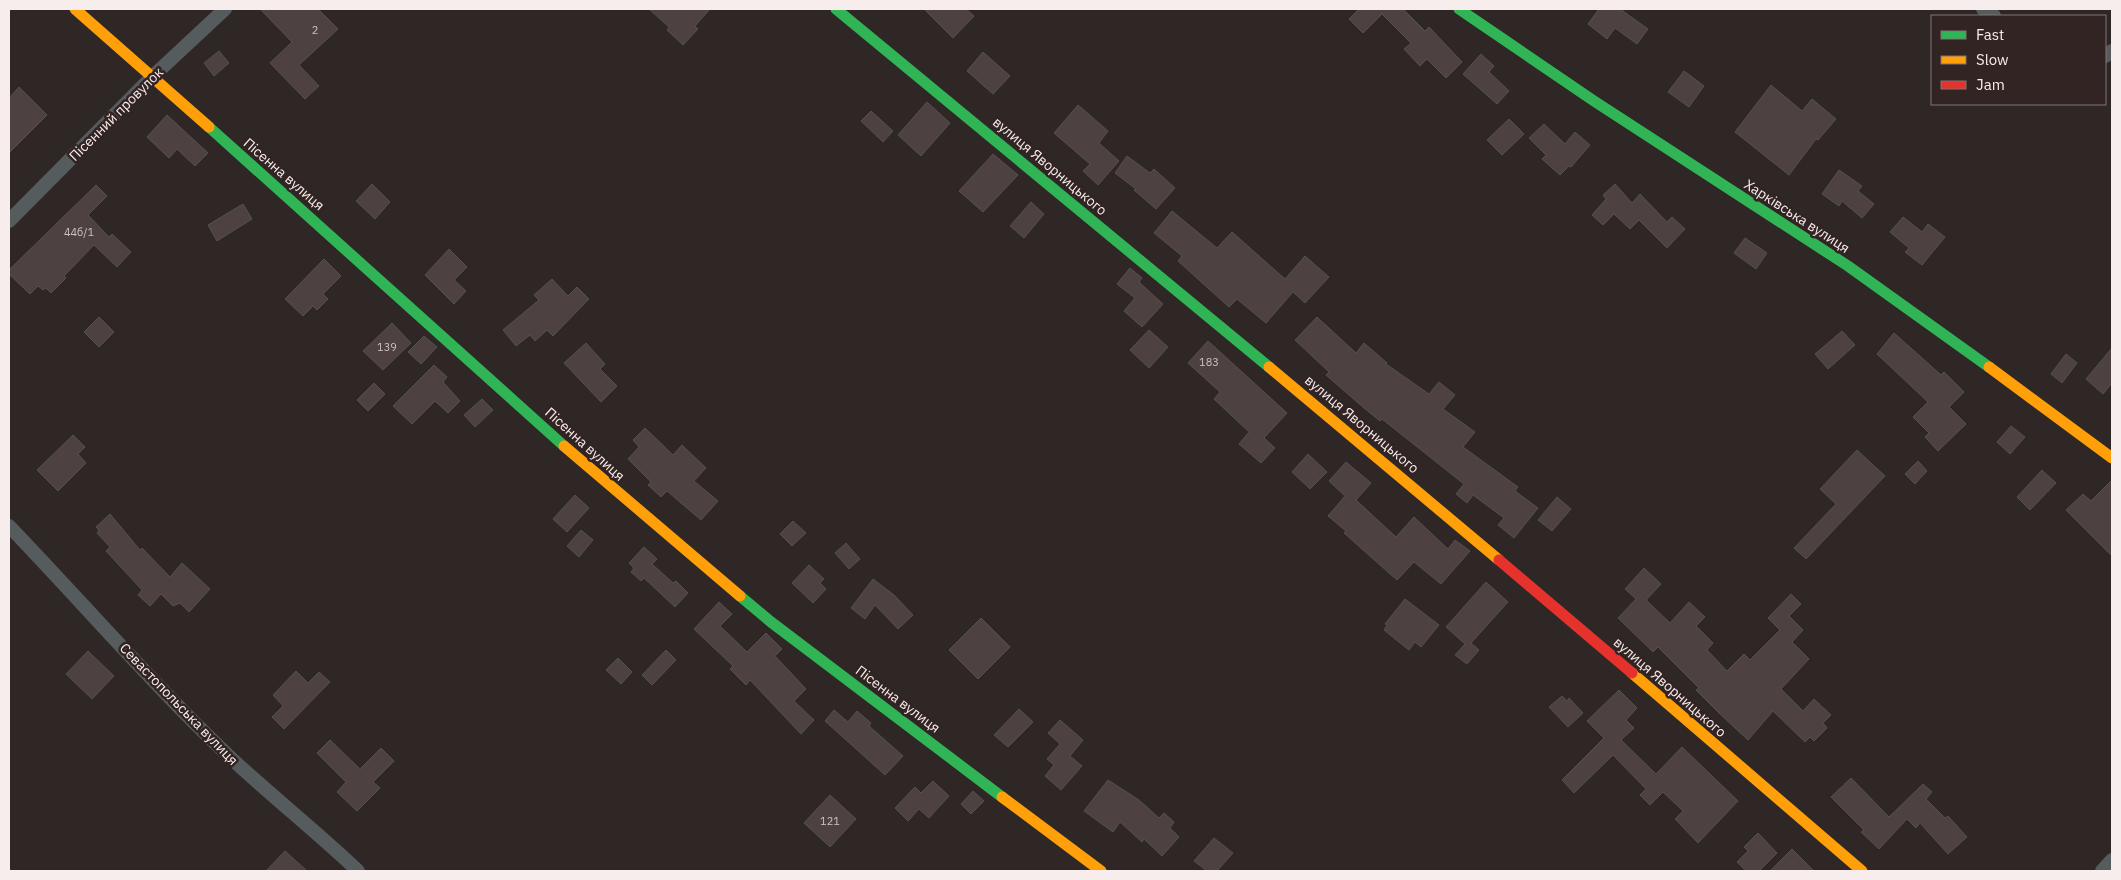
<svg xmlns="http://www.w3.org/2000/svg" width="2121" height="880" viewBox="0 0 2121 880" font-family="'IBM Plex Sans',sans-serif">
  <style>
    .building { fill: #4d4241; stroke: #575050 }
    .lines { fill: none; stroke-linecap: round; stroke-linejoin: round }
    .street { stroke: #565c5d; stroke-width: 14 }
    .fast { stroke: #30b455; stroke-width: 11 }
    .slow { stroke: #ff9f0a; stroke-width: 11 }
    .jam { stroke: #e5322d; stroke-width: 11 }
    .labels { text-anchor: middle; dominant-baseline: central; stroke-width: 5; stroke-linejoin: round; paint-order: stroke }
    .number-label { font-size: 11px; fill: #ccc2c1 }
    .street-label { font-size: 14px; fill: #f6edec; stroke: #322423 }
  </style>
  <rect width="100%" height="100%" fill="#2e2726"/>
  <g class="building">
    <path d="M260,9H318L338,29L299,65L319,86L305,99L270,63L292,42Z"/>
    <path d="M649,9H710L695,26L698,29L683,45L667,30L669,27Z"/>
    <path d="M924,9H966L974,16L953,38Z"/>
    <path d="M1359,9H1403L1425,31L1429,27L1462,62L1446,78L1427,59L1420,66L1404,49L1411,43L1382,14L1363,33L1349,19Z"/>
    <path d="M1599,9H1620L1648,29L1637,44L1615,28L1607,39L1588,24Z"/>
    <path d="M219,51L229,63L214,76L204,63Z"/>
    <path d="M983,52L1010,76L993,94L967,71Z"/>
    <path d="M1481,54L1494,66L1489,72L1509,91L1497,104L1463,74Z"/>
    <path d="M1684,71L1704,86L1689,107L1668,92Z"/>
    <path d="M1771,85L1802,111L1812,99L1836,119L1818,140L1816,139L1789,175L1735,132Z"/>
    <path d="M19,87L47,115L9,153V98Z"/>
    <path d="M927,102L950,123L921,156L898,135Z"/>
    <path d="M1078,105L1108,131L1099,143L1119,161L1098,185L1083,171L1090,164L1054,133Z"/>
    <path d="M871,111L893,131L883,142L861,121Z"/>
    <path d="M167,115L208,153L195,166L177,149L169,158L147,137Z"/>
    <path d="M1509,119L1524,134L1502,155L1487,140Z"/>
    <path d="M1544,124L1565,144L1575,132L1590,145L1571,167L1569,166L1560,175L1542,159L1546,155L1529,138Z"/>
    <path d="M993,154L1018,175L983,212L959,191Z"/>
    <path d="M1127,156L1150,173L1154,169L1175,188L1156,209L1134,190L1136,189L1115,173Z"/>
    <path d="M1839,170L1862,186L1858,191L1874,204L1862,218L1842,201L1839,206L1822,194Z"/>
    <path d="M372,184L390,202L375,219L356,201Z"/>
    <path d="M1615,184L1632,203L1640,194L1667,222L1672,217L1685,229L1667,248L1639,220L1630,229L1614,214L1603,225L1592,215L1606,199L1603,195Z"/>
    <path d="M96,185L107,196L88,215L109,237L112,234L131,252L117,267L94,245L64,276L66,278L51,293L46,288L43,290L38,286L30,294L9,274V270Z"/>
    <path d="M1031,202L1044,214L1024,238L1010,226Z"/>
    <path d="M243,204L252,219L217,241L208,225Z"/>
    <path d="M1172,211L1217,248L1232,232L1285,279L1305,256L1329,277L1305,303L1293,292L1266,323L1237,299L1229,307L1178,261L1182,256L1154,233Z"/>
    <path d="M1903,217L1922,232L1928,224L1945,237L1922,265L1905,252L1909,248L1890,232Z"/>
    <path d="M1745,238L1767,253L1756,269L1734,253Z"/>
    <path d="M449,249L467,267L454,280L466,291L454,304L425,275Z"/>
    <path d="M324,259L341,276L323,294L328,299L317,310L313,306L303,316L285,299Z"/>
    <path d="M1130,268L1142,278L1139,282L1163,304L1142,327L1124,311L1135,298L1117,284Z"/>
    <path d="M552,279L568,296L577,287L589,299L553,336L547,330L535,341L530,335L516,346L503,330L539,300L534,295Z"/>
    <path d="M99,317L114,332L99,347L84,332Z"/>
    <path d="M1317,317L1356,353L1364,343L1387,363L1386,364L1429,394L1439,382L1455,395L1443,409L1475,432L1463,447L1518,487L1515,491L1538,508L1514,538L1498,525L1504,518L1473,495L1467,503L1456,494L1464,484L1382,419L1380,421L1364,408L1326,375L1329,372L1295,340Z"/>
    <path d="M392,323L411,343L383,370L363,351Z"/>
    <path d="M1149,330L1168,347L1149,368L1130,350Z"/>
    <path d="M1842,331L1855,345L1828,369L1815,354Z"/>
    <path d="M1894,333L1941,375L1944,372L1964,392L1949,407L1966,424L1938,451L1925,437L1929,433L1913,417L1928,402L1877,354Z"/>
    <path d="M424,336L437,347L421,364L408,352Z"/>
    <path d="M1208,341L1287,413L1264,438L1275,448L1261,463L1239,444L1249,432L1214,399L1220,392L1188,363Z"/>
    <path d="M586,343L605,364L600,369L617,386L601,402L564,363Z"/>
    <path d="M2112,348V383L2103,394L2086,379Z"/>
    <path d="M2066,354L2077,363L2062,383L2051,374Z"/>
    <path d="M434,365L447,377L443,382L460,401L448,413L435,401L412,424L393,406Z"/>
    <path d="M374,383L385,394L368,411L357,400Z"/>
    <path d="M482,399L493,410L475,427L464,415Z"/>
    <path d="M2011,426L2025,437L2010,454L1997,442Z"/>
    <path d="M645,428L673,455L682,445L706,468L694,481L718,501L701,520L667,491L661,497L648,485L651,482L628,459L639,447L633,440Z"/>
    <path d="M73,435L85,447L78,454L86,463L58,491L37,470Z"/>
    <path d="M1857,450L1885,476L1806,559L1794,548L1836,504L1820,489Z"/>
    <path d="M1308,454L1327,472L1310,489L1292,472Z"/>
    <path d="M1918,461L1927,471L1915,484L1905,474Z"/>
    <path d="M1346,462L1371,483L1356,500L1396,537L1414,517L1448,549L1455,540L1470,551L1441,584L1414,562L1397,580L1362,549L1344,533L1346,531L1328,516L1345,496L1329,481Z"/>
    <path d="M2042,470L2056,483L2030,510L2017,497Z"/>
    <path d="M2112,480V556L2066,510L2083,494L2091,501Z"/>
    <path d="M575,495L589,508L567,532L553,519Z"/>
    <path d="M1557,497L1571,509L1552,531L1538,520Z"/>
    <path d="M110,514L140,550L142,548L170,577L182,563L210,589L189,612L180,603L173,606L161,594L150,606L138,595L142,590L106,551L110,547L97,533L99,530L96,527Z"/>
    <path d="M793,521L806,533L792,546L780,534Z"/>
    <path d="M581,530L593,540L579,557L567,546Z"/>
    <path d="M846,543L860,559L849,569L835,553Z"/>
    <path d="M644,547L657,559L652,564L673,583L676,581L688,593L675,607L644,578L641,581L631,572L634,568L629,563Z"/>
    <path d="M809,565L824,579L820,583L826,589L813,603L792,583Z"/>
    <path d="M1644,568L1661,584L1646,600L1670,623L1689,602L1705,617L1696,626L1713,643L1707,650L1727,671L1744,654L1750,660L1780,630L1768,618L1791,594L1801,604L1789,616L1803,630L1792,642L1809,659L1781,689L1803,711L1814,699L1831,715L1823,723L1827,728L1814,741L1810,737L1805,742L1773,711L1748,740L1721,715L1696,690L1699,688L1658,647L1653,652L1618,618L1636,599L1625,589Z"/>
    <path d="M873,579L894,595L913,615L898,629L875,605L865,619L851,608Z"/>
    <path d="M1486,582L1508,602L1471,643L1479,650L1467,664L1455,655L1465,644L1446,627Z"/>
    <path d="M1405,599L1439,625L1421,647L1415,642L1409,650L1384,630L1387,625L1385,624Z"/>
    <path d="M719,602L732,614L720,626L747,652L766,633L782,649L775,656L806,689L794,701L814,720L801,734L750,680L746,685L730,669L733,666L694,629Z"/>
    <path d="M981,618L1010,647L978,679L949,650Z"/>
    <path d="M666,650L676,660L652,685L642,675Z"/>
    <path d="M88,651L114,676L92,699L66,674Z"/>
    <path d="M618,658L632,672L621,684L606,670Z"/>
    <path d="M296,671L308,683L319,672L330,682L284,729L272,717L283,706L273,695Z"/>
    <path d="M1619,690L1637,708L1626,720L1634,728L1621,740L1656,774L1682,747L1738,801L1698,843L1675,819L1683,811L1663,792L1650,805L1640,795L1646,789L1613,755L1574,793L1562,780L1604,738L1587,721Z"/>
    <path d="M1562,696L1567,701L1569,698L1583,713L1568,727L1549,707Z"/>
    <path d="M1019,709L1033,722L1008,747L994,735Z"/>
    <path d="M834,710L848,722L857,711L871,723L869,726L903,756L885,775L825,721Z"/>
    <path d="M1060,720L1083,740L1070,756L1082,766L1061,790L1045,776L1054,765L1047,759L1060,744L1048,733Z"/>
    <path d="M330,740L360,769L381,748L394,761L373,782L380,788L357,811L337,792L346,782L317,753Z"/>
    <path d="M1851,778L1889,817L1923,784L1932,792L1926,799L1945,818L1948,816L1967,837L1948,854L1920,823L1916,828L1907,819L1879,849L1861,832L1864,830L1831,797Z"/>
    <path d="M1108,780L1139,800L1159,818L1164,813L1174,822L1170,828L1179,837L1162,856L1144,839L1142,842L1120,822L1113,832L1084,811Z"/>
    <path d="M933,781L949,796L929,818L919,809L908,821L895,808L915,787L921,793Z"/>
    <path d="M973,791L984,801L971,814L961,804Z"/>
    <path d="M830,795L856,819L830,847L804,823Z"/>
    <path d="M1758,833L1777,853L1759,871H1746L1737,862L1748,851L1744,847Z"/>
    <path d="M1214,838L1233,853L1217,871H1207L1194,861Z"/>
    <path d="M1792,849L1814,871H1770Z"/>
    <path d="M285,851L307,871H266Z"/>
  </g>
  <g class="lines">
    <g class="street">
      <path d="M1983,9L1994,16"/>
      <path d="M2105,56L2112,51"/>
      <path d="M9,221L151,78L225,9"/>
      <path d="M9,526C84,604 154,686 233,760C274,798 318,833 358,871"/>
      <path d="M2102,871L2112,860"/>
    </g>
    <g class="fast">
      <path d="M836,9L1269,367"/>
      <path d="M1459,9L1594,101L1848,266L1989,367"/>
      <path d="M209,127L564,446"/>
      <path d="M740,596L771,622L1002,797"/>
    </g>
    <g class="slow">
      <path d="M75,9L209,127"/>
      <path d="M1269,367L1499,560"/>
      <path d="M1989,367L2112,458"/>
      <path d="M564,446L740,596"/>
      <path d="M1632,673L1862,871"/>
      <path d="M1002,797L1101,871"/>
    </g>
    <path class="jam" d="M1499,560L1632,673"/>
  </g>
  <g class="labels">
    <g class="number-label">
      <text x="315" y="30">2</text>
      <text x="79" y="232">44б/1</text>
      <text x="387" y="347">139</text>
      <text x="1209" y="362">183</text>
      <text x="830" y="821">121</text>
    </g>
    <g class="street-label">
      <text transform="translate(116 114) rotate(-45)">Пісенний провулок</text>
      <text transform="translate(1050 166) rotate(40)">вулиця Яворницького</text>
      <text transform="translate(284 174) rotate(41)">Пісенна вулиця</text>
      <text transform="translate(1797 216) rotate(33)">Харківська вулиця</text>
      <text transform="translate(1362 424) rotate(40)">вулиця Яворницького</text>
      <text transform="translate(585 444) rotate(42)">Пісенна вулиця</text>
      <text transform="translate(1670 687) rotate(41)">вулиця Яворницького</text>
      <text transform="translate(898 699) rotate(37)">Пісенна вулиця</text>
      <text transform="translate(179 704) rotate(46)">Севастопольська вулиця</text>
    </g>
  </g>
  <rect width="2121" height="880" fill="none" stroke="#f6edec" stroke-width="20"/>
  <rect x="1931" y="15" width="175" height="90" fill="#322423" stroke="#807473"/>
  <rect x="1941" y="31" width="25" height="8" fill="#30b455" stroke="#807473"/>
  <text x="1976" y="40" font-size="15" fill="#f6edec">Fast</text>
  <rect x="1941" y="56" width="25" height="8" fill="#ff9f0a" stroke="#807473"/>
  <text x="1976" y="65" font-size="15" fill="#f6edec">Slow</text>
  <rect x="1941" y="81" width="25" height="8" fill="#e5322d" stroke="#807473"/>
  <text x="1976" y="90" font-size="15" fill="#f6edec">Jam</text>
</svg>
